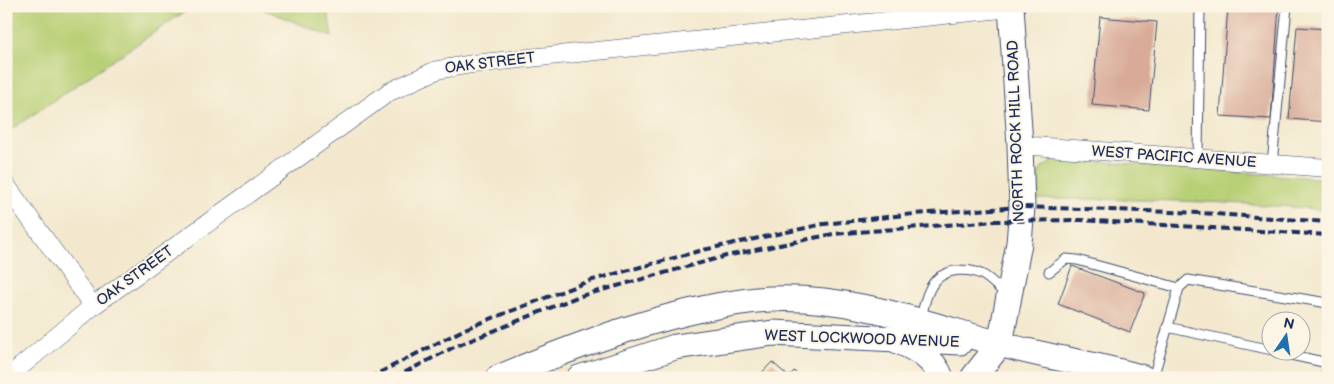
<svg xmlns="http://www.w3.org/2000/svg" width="1334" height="384" viewBox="0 0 1334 384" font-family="'Balsamiq Sans',sans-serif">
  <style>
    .green { fill: #b7cf74; stroke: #697f69 }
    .building { fill: #d8aa97 }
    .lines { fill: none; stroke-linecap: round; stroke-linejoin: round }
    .lane-casing { stroke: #3b4b6f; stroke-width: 11 }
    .street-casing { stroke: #3b4b6f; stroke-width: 19 }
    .secondary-casing { stroke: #3b4b6f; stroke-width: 27 }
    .lane { stroke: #fff; stroke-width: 9 }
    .street { stroke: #fff; stroke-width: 18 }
    .secondary { stroke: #fff; stroke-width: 25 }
    .rail { stroke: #1b2f5e; stroke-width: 4; stroke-dasharray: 8 4; stroke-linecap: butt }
    .labels { text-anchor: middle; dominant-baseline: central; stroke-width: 4; stroke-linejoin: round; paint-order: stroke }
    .street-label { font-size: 15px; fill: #1b2f5e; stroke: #fcf5e5 }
  </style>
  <rect width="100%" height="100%" fill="#fcf5e5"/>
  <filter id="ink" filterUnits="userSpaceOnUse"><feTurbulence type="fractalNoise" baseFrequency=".02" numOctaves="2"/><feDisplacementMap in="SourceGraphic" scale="10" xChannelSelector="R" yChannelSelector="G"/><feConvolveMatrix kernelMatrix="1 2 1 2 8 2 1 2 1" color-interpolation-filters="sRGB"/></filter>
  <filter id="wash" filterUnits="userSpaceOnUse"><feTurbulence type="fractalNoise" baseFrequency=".0096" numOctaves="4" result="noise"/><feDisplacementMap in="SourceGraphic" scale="20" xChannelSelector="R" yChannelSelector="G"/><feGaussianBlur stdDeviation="1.12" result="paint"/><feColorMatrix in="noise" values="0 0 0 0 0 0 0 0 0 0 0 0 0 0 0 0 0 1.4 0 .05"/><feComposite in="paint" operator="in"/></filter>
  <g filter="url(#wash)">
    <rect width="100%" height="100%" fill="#f3e8ce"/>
    <g class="green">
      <path d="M6,6H193L6,133Z"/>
      <path d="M255,6H327L332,37Z"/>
      <path d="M1055,158L1328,179V210C1230,201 1133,199 1035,199C1036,189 1035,176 1042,168C1047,164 1051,164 1055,158Z"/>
    </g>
    <g id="blocks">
      <g class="building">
        <path d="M1228,6H1279L1271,119L1220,116Z"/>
        <path d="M1100,17L1157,22L1149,110L1092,105Z"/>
        <path d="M1297,27L1328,29V122L1289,119Z"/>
        <path d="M1072,266L1145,293L1130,332L1058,304Z"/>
        <path d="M772,362L789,377L794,371L801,378H757Z"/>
      </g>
    </g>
  </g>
  <g filter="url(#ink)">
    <use href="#blocks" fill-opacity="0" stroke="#3b4b6f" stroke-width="1"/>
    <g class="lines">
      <g class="lane-casing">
        <g id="lane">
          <path d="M1198,158L1200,6"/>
          <path d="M1272,164L1287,6"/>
          <path d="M1049,272L1066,259L1077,260L1179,288"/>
          <path d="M921,320C923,308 927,289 936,280C948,268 969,268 983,275C992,280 999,289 1007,295"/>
          <path d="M1167,327L1272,350"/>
          <path d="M1277,352L1328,363"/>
          <path d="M1153,378L1179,288L1188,280L1328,303"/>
          <path d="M1324,378L1328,367"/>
        </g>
      </g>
      <g class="street-casing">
        <g id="street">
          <path d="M1020,145L1328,168"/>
          <path d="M6,185L93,306"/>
          <path d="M7,378L93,306L389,92L437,70L472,64L1011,8"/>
        </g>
      </g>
      <g class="secondary-casing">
        <g id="secondary">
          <path d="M898,341C916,349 934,358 941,378"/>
          <path d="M498,378C579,344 682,305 770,299C849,295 924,323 999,344C1046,357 1096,364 1143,378"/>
          <path d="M579,378L675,347L773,333L960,342"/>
          <path d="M973,378L1000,344L1019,243L1022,207L1020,145L1011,6"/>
        </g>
      </g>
      <use href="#lane" class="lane"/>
      <use href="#street" class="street"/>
      <use href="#secondary" class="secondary"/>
      <g class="rail">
        <path d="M369,378L467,328L589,281L703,250L824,224L914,214L1022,207L1201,213L1328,222"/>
        <path d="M394,378L454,347L577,297L726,256L833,234L995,221L1080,220L1328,235"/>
      </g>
    </g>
  </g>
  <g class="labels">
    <g class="street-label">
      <text transform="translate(490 63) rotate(-7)">OAK STREET</text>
      <text transform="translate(1016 131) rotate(-92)">NORTH ROCK HILL ROAD</text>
      <text transform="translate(1174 157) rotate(4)">WEST PACIFIC AVENUE</text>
      <text transform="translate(135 276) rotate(-36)">OAK STREET</text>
      <text transform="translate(862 339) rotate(2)">WEST LOCKWOOD AVENUE</text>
    </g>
  </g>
  <rect width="1334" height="384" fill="none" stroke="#fcf5e5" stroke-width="25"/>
  <g transform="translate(1286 336) rotate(13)"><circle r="24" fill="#fcf5e5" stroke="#a2a6af"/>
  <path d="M0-4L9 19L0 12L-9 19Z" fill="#1f6fb2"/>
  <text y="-8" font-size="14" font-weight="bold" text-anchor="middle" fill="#1b2f5e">N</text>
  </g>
</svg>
